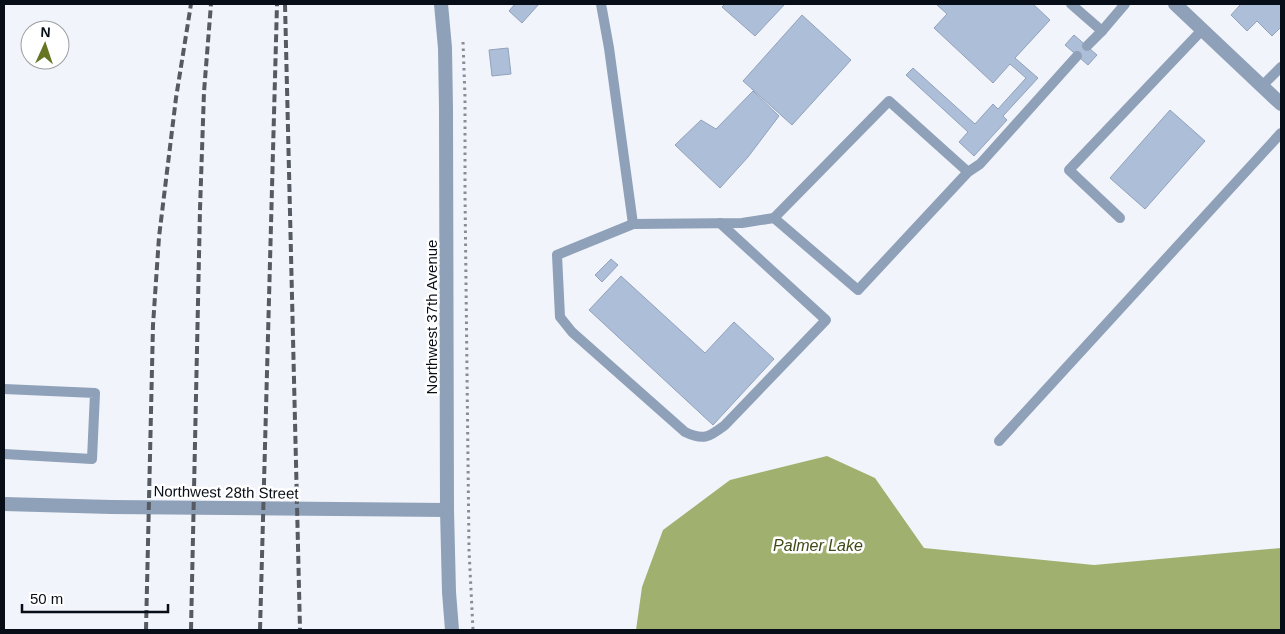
<svg xmlns="http://www.w3.org/2000/svg" width="1285" height="634" viewBox="0 0 1285 634" font-family="Helvetica,sans-serif">
  <style>
    .water { fill: #a0b06e }
    .building { fill: #adbed8; stroke: #92a2bc }
    .lines { fill: none; stroke-linecap: round; stroke-linejoin: round }
    .path { stroke: #888d94; stroke-width: 3; stroke-dasharray: 2.5 4; stroke-linecap: butt }
    .service { stroke: #8fa0b9; stroke-width: 10 }
    .tertiary { stroke: #8fa0b9; stroke-width: 14 }
    .rail { stroke: #565b63; stroke-width: 4; stroke-dasharray: 8 4; stroke-linecap: butt }
    .labels { text-anchor: middle; dominant-baseline: central; stroke-width: 5; stroke-linejoin: round; paint-order: stroke }
    .street-label { font-size: 15px; fill: #080e17; stroke: #fff }
    .water-label { font-size: 16px; font-style: italic; fill: #404a19; stroke: #fff }
  </style>
  <rect width="100%" height="100%" fill="#f1f4fa"/>
  <path class="water" d="M827,456L875,478L924,548L1094,565L1281,548V630H636L642,587L663,530L730,480Z"/>
  <g class="building">
    <path d="M515,4H539L522,23L509,11Z"/>
    <path d="M725,4H785L755,36L722,7Z"/>
    <path d="M936,4H1033L1050,20L1015,58L1038,78L1003,116L1007,120L974,156L959,142L968,132L906,75L913,68L975,124L993,104L998,109L1026,78L1010,64L993,83L934,28L947,14Z"/>
    <path d="M1239,4H1281V27L1272,36L1257,21L1247,31L1231,15L1240,5Z"/>
    <path d="M802,15L851,60L792,125L743,81Z"/>
    <path d="M1074,35L1097,55L1088,65L1065,45Z"/>
    <path d="M508,48L511,74L492,76L489,50Z"/>
    <path d="M753,91L779,116L748,157L720,188L675,145L701,120L716,129Z"/>
    <path d="M1170,110L1205,141L1145,209L1110,178Z"/>
    <path d="M611,259L618,265L602,282L595,275Z"/>
    <path d="M621,276L705,353L734,322L774,359L713,425L589,310Z"/>
  </g>
  <g class="lines">
    <path class="path" d="M463,42L465,97V193L469,550L473,630"/>
    <g class="service">
      <path d="M601,4L609,48L633,224L742,223L774,218"/>
      <path d="M1071,4L1102,31L1125,4"/>
      <path d="M1087,46L1102,31"/>
      <path d="M1262,86L1281,67"/>
      <path d="M968,172L889,101L774,218L858,290L968,172L980,164L1077,56"/>
      <path d="M1120,218L1069,170L1203,29"/>
      <path d="M633,224L557,255L560,317L572,332L685,432C704,441 709,437 725,425L826,320L720,223"/>
      <path d="M4,389L95,393L92,459L4,454"/>
      <path d="M999,441L1281,133"/>
    </g>
    <g class="tertiary">
      <path d="M441,4L445,48L446,108L447,510L449,592L452,630"/>
      <path d="M1175,4L1281,104"/>
      <path d="M4,504L111,507L447,510"/>
    </g>
    <g class="rail">
      <path d="M285,4L300,630"/>
      <path d="M146,630L153,325L159,237L176,98L191,4"/>
      <path d="M191,630L200,209L204,92L211,4"/>
      <path d="M260,630L277,4"/>
    </g>
  </g>
  <g class="labels">
    <g class="street-label">
      <text transform="translate(431 317) rotate(-90)">Northwest 37th Avenue</text>
      <text transform="translate(226 492) rotate(1)">Northwest 28th Street</text>
    </g>
    <g class="water-label">
      <text x="818" y="545">Palmer Lake</text>
    </g>
  </g>
  <rect width="1285" height="634" fill="none" stroke="#080e17" stroke-width="10"/>
  <g transform="translate(45 45) rotate(3)"><circle r="24" fill="#ffffff" stroke="#9c9fa2"/>
  <path d="M0-4L9 19L0 12L-9 19Z" fill="#657523"/>
  <text y="-8" font-size="14" font-weight="bold" text-anchor="middle" fill="#080e17">N</text>
  </g>
  <path d="M22 604v8h146v-8" fill="none" stroke="#080e17" stroke-width="2.5"/>
  <text x="30" y="604" font-size="15" fill="#080e17" stroke="#ffffff" stroke-width="4" paint-order="stroke">50 m</text>
</svg>
